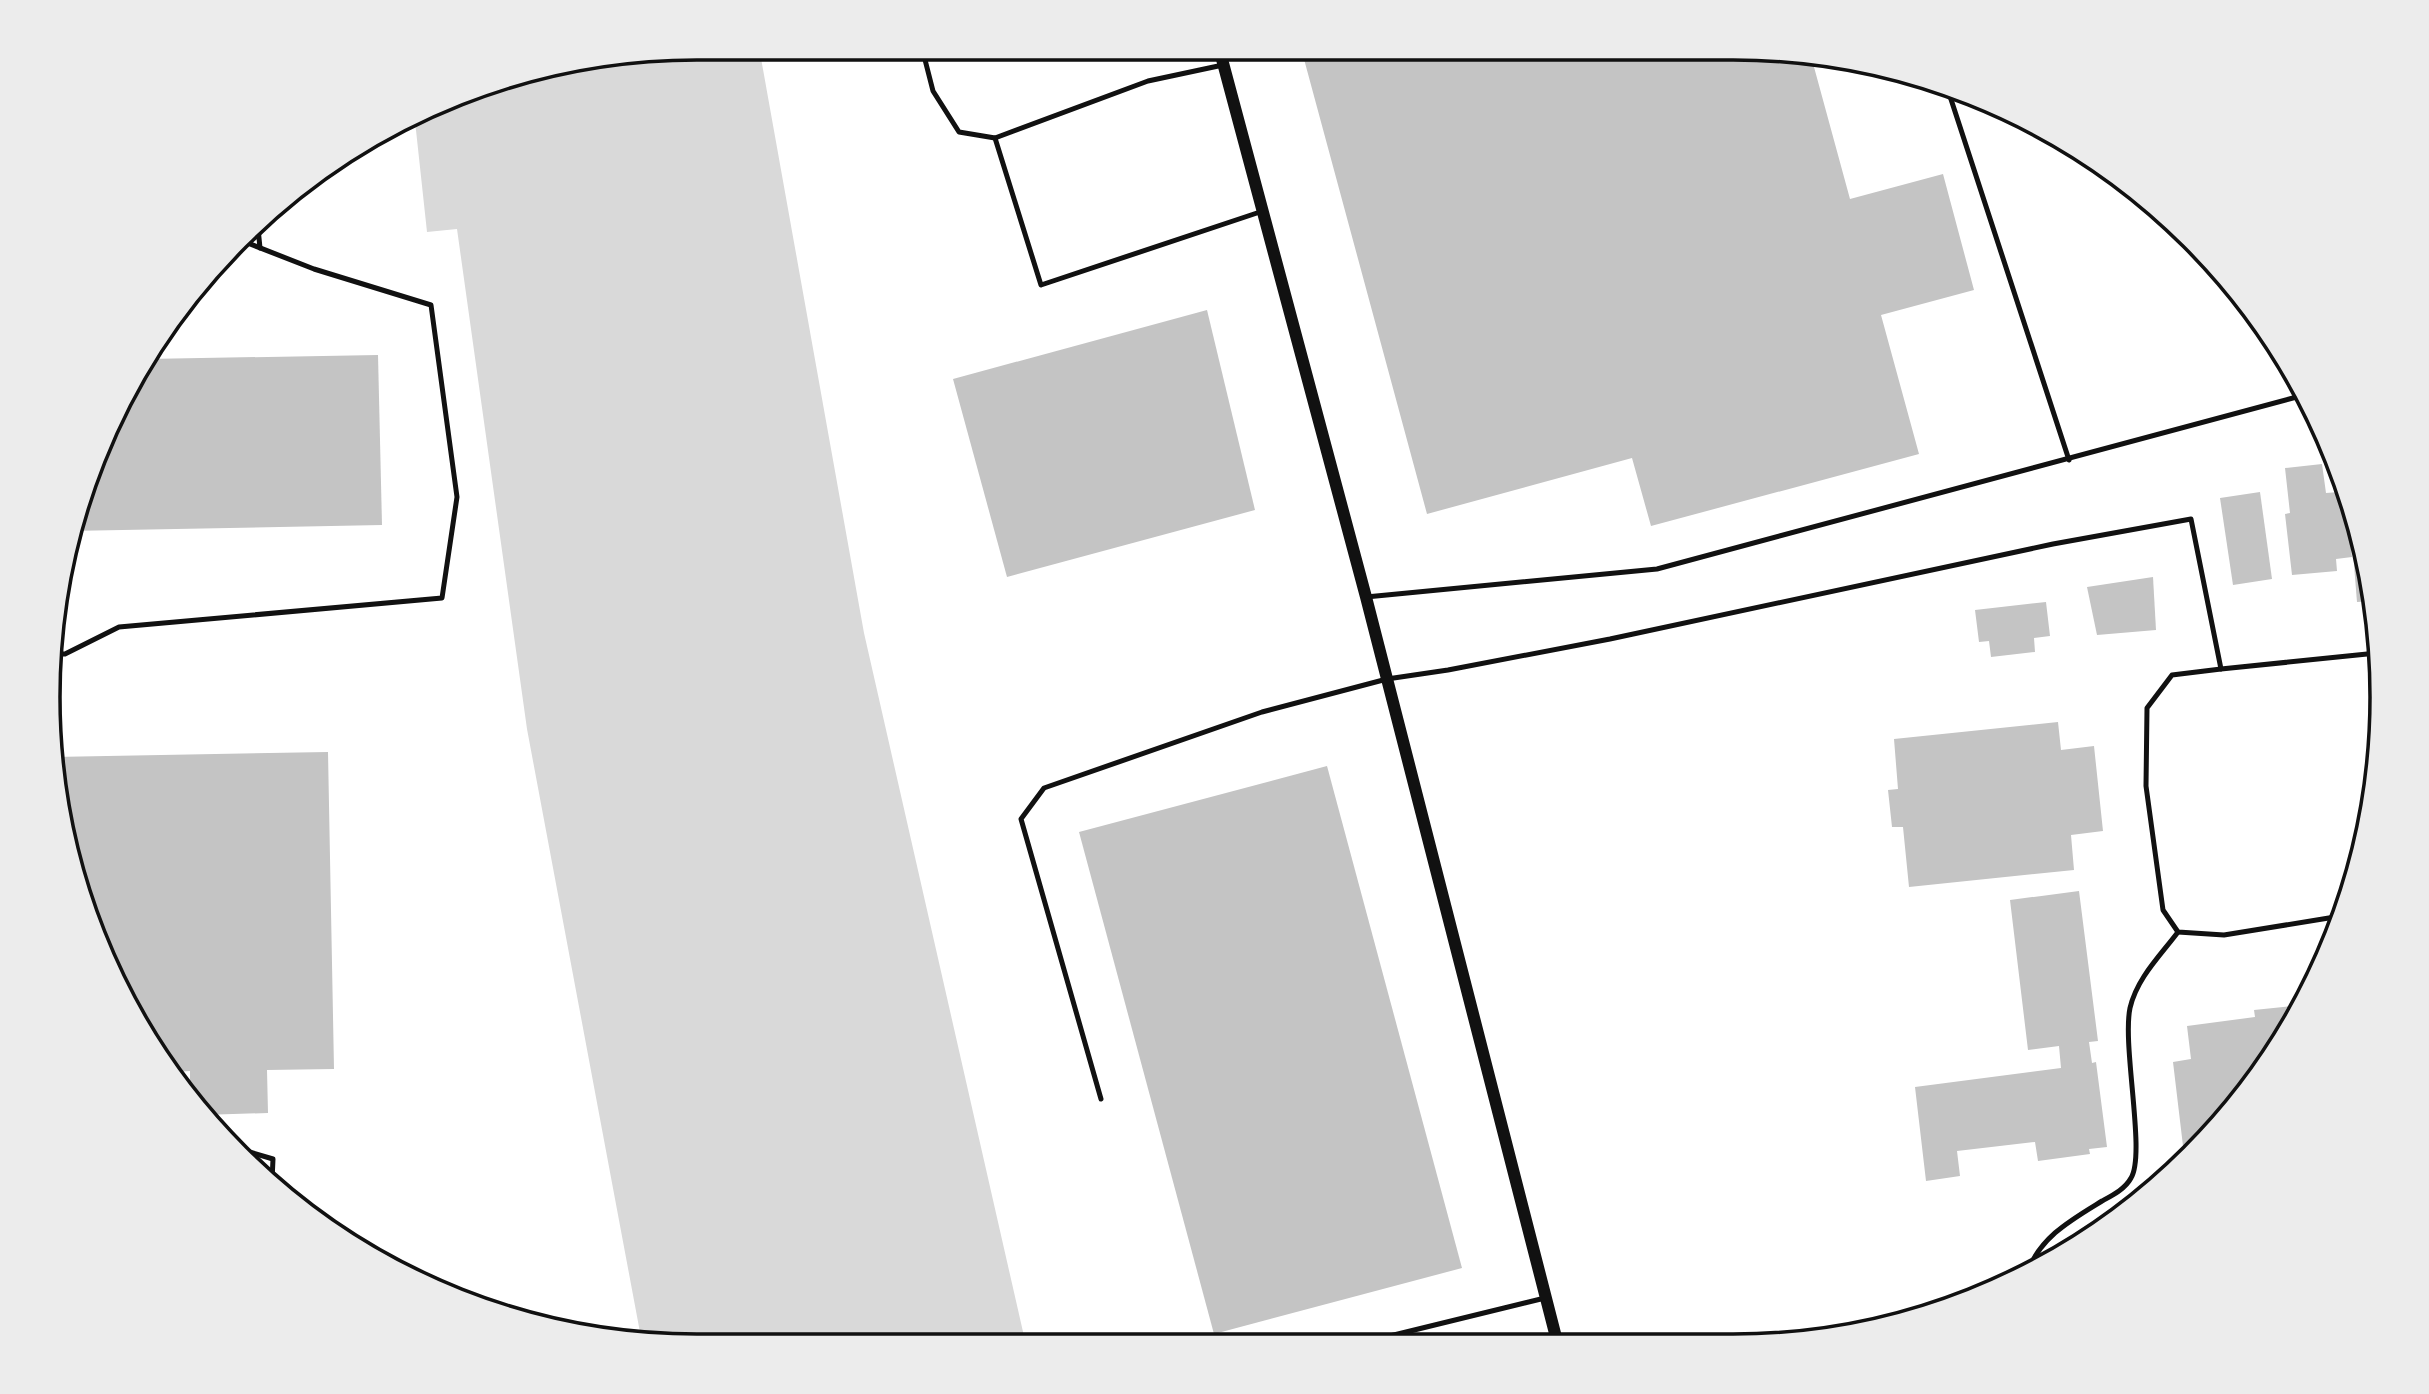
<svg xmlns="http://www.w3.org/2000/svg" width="2429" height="1394" viewBox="0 0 2429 1394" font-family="'Space Grotesk',sans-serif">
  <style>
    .water { fill: #d9d9d9 }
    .building { fill: #c4c4c4 }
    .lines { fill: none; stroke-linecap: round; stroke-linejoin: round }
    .service { stroke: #111; stroke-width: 5 }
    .tertiary { stroke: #111; stroke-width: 12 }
    .rim { fill: none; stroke: #111; stroke-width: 3.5 }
  </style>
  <rect width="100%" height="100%" fill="#fff"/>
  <path class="water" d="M697,47H759L864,633L1026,1345L642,1343L527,729L457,229L427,232L415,121L489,82Z"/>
  <g class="building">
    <path d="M1301,48L1775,49L1811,56L1850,199L1943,174L1974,290L1881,315L1919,454L1651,526L1632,458L1427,514Z"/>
    <path d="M1207,310L1255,510L1007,577L953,379Z"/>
    <path d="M378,355L382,525L69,531L146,359Z"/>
    <path d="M2322,464L2326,493L2339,492L2340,507H2346L2352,557L2336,559L2337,571L2292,575L2285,514L2290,513L2285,468Z"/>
    <path d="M2260,492L2272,579L2233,585L2220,498Z"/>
    <path d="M2349,502L2369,570L2372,601L2357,602Z"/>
    <path d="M2153,577L2156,630L2097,635L2087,587Z"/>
    <path d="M2046,602L2050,636L2034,638L2035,652L1991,657L1989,641L1979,642L1975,610Z"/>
    <path d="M2058,722L2061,750L2094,746L2103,831L2071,835L2074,870L1909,887L1903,827H1892L1888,790L1898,789L1894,739Z"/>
    <path d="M328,752L334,1069L267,1070L268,1113L202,1115L190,1096V1071L175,1072L97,945L53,757Z"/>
    <path d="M1327,766L1462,1268L1214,1334L1079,832Z"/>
    <path d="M2079,891L2098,1041L2089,1042L2092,1063L2096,1062L2107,1147L2089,1149L2090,1154L2038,1161L2035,1142L1957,1151L1960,1176L1926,1181L1915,1087L2061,1068L2059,1046L2028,1050L2010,900Z"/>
    <path d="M2301,1005L2272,1058L2202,1144L2183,1146L2173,1062L2191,1059L2187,1026L2255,1017L2254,1010Z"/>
  </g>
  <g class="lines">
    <g class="service">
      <path d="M922,48L933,91L959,132L995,138L1148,81L1223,65"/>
      <path d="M1946,84L2069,460"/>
      <path d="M995,138L1041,285L1263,211"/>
      <path d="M258,228L260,248"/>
      <path d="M1366,597L1657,569L2304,395"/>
      <path d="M57,654H65L119,627L442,598L457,497L431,305L314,269L245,242"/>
      <path d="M2221,669L2172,675L2147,708L2146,786L2163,910L2178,932L2224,935L2341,916"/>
      <path d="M1101,1099L1021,819L1044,788L1262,712L1387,679L1448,670L1610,639L2053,544L2191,519L2221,669L2377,653"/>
      <path d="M233,1147L273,1159L272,1181"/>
      <path d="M2027,1273C2040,1237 2071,1220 2102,1201C2113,1195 2125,1189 2131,1178C2146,1154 2122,1046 2130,1008C2137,978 2160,956 2178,932"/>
      <path d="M1353,1345L1545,1298"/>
    </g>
    <path class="tertiary" d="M1219,48L1366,597L1558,1345"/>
  </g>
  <path d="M0 0H2429V1394H0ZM697 60H1733A637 637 0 0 1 2370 697V697A637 637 0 0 1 1733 1334H697A637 637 0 0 1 60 697V697A637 637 0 0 1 697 60Z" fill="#ececec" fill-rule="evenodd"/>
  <path class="rim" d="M697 60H1733A637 637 0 0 1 2370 697V697A637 637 0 0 1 1733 1334H697A637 637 0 0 1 60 697V697A637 637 0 0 1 697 60Z"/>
</svg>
